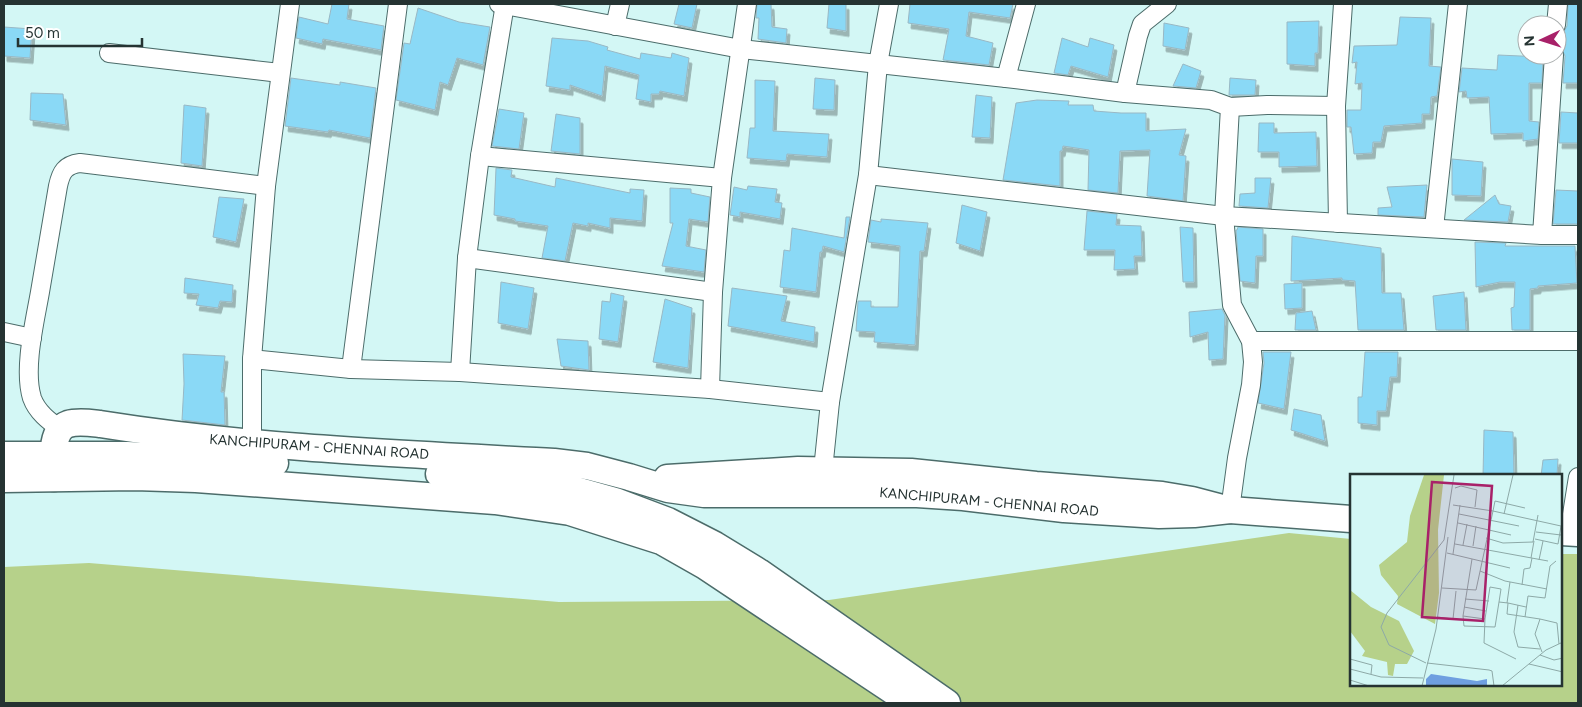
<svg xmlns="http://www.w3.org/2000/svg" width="1582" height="707" viewBox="0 0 1582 707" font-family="Figtree,sans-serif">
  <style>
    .green { fill: #b6d18a }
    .building { fill: #8ad9f6; stroke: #99b8c4; filter: url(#shadow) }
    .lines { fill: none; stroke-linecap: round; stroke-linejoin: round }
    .street-casing { stroke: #4c6c6a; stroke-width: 20 }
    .secondary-casing { stroke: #4c6c6a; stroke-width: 29 }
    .street { stroke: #fff; stroke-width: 18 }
    .secondary { stroke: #fff; stroke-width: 26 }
    .labels { text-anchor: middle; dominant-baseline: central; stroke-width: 4; stroke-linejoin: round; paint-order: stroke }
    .street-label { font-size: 14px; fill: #253332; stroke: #fff }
    .inset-road { fill: none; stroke: #8da9a7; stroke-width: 1 }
    .view { fill: #a82169; fill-opacity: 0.15; stroke: #a82169; stroke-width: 2.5 }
    .inset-edge { fill: none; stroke: #253332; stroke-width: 2.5 }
  </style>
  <defs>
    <filter id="shadow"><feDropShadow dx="3" dy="5.5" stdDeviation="0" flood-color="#0004"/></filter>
  </defs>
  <rect width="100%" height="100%" fill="#d3f7f5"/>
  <path class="green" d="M1289,533L1351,539V686H1561V554H1578V703H4V567L89,563L559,602L829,600Z"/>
  <g class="building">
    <path d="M332,4H349L347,19L384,26L381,50L323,39L322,44L296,38L299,17L328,24Z"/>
    <path d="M679,4H697L692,28L674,24Z"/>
    <path d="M757,4H771L772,27L787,29L786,43L758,39L759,18H756Z"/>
    <path d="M829,4H846V31L827,28Z"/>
    <path d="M910,4H1013L1010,18L969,12L966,36L993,43L989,65L943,60L949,29L908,23Z"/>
    <path d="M1568,4H1578V83H1563L1565,56L1562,49L1563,33L1567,26Z"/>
    <path d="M418,8L459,22L490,27L483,65L457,58L448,85L440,82L435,110L396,100L404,43L410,44Z"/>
    <path d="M1400,17L1431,18L1429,66L1441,67L1437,96L1431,97L1430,114H1422V123L1384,126L1381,142H1373L1372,153L1354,154L1351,127H1347V110H1361L1362,83L1355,84L1357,62L1352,63L1354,46L1397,45Z"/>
    <path d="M1319,21L1318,53H1315V66L1287,64V22Z"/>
    <path d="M1164,23L1189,28L1185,50L1163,46Z"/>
    <path d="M4,27L32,29L30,58L4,56Z"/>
    <path d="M552,38L588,41L608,47L607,50L640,59L641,53L671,58L672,53L689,58L684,96L660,91L659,94H651V102L636,99L639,75L605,66L602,96L570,85V90L546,86Z"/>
    <path d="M1062,38L1088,47L1090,38L1114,45L1108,77L1071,66L1068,75L1054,73Z"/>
    <path d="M1498,55L1543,57L1542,83H1529V121L1539,122L1538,139L1523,141V133L1491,134L1489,97L1467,98L1466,91L1459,92L1462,68L1497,70Z"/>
    <path d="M1183,64L1201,71L1196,88L1173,86Z"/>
    <path d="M291,78L340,85V82L376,88L370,138L329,130L328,132L285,126Z"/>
    <path d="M815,78L835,80L834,110L813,109Z"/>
    <path d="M1230,78L1256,80L1255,95H1229Z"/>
    <path d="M755,80L775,81L773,131L829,134L827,157L787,154L786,161L747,158L750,128H755Z"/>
    <path d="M31,93L63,94L66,125L30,120Z"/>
    <path d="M976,95L992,97L990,138L972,137Z"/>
    <path d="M1037,100L1069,101L1068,105H1093L1094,111L1121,113H1146V131L1186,129L1179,155L1186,156L1183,201L1147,196L1150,150L1120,151L1118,193L1088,190L1089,150L1063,146L1062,151H1060V186L1003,180L1016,103Z"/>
    <path d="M184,105L206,108L202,166L181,163Z"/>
    <path d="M499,109L524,113L519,149L492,146Z"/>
    <path d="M1561,112L1578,113V143H1559Z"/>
    <path d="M556,114L580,118V154L551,151Z"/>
    <path d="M1259,123H1274V133L1316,132L1317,166L1279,167V152H1258Z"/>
    <path d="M1452,159L1483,162L1481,196L1452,195Z"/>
    <path d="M496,168L512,170L511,177L555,187L556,178L630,193V189L644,190L642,221L610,218V228L588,223V226L573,223L565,261L542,258L548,226L515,221V219L494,215Z"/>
    <path d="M1255,178H1271L1268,208L1239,206L1240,194L1255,193Z"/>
    <path d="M1427,185L1424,217L1378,215V208L1392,207L1387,187Z"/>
    <path d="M748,186L777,189L775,202L782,203L780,219L740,212V217L730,215L734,187L747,190Z"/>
    <path d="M670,188L691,189V193L710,197L708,222L689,219L686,246L706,250L704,272L662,266L673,223H670Z"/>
    <path d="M1556,190L1578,191V224H1553Z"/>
    <path d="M1495,195L1499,204L1511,206L1508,222L1464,220Z"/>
    <path d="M219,197L244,199L236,242L213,237Z"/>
    <path d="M962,205L987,212L980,251L956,243Z"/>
    <path d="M1087,211L1117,214L1116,225L1141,226L1142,256H1134L1135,269L1114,270L1115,250H1084Z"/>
    <path d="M846,217H850L844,252L823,246L822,252H820L816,292L780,287L784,250L790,251L792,228L844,238Z"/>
    <path d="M881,219L928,223L924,251H920L915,345L874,342L875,332L856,331L858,301H871V307H898L900,246L868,242L871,220L881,222Z"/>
    <path d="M1180,227L1193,228L1194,282H1183Z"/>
    <path d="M1238,227L1263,229V256H1256L1255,283L1240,281L1236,230H1237Z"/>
    <path d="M1292,236L1381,248L1382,293H1401L1404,330H1358L1355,281L1342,280V278L1291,281Z"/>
    <path d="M1475,242L1506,243L1505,246H1575L1577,283L1538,286V288L1530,289V330H1512L1511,308L1514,307L1515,282H1500L1476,287Z"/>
    <path d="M185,278L233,285L232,302L220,301L218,308L196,305L199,294L184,293Z"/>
    <path d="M501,282L534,288L528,329L498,323Z"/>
    <path d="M1302,283V308L1285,309L1284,284Z"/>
    <path d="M732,288L787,296L781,321L815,327L814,342L728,326Z"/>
    <path d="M1464,292L1466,330H1436L1433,296Z"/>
    <path d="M611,293L624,296L618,342L599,339L602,301L610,302Z"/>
    <path d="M665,299L692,308L688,368L653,362Z"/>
    <path d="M1222,309L1225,315L1223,359L1209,360L1208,332L1190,337L1189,312Z"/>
    <path d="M1312,311L1316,330H1295L1296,313Z"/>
    <path d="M557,339L588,341L589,370L561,366Z"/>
    <path d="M1263,352H1291L1284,409L1258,403L1264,363Z"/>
    <path d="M1365,352H1398L1397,377H1390L1386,411H1377V425L1358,423V397H1362Z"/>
    <path d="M183,354L225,356L221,392H224L225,425L182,420L184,384Z"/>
    <path d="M1294,409L1321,415L1325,441L1291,430Z"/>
    <path d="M1484,430L1513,432L1514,476H1483Z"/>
    <path d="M1558,459L1557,476H1541L1543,460Z"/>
  </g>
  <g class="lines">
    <g class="street-casing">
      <g id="street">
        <path d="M499,4L741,49L1006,78L1125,93L1211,100L1230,107L1224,216L1232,305L1251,341L1253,362L1251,385L1237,458L1230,510"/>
        <path d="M1556,25L1558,4"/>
        <path d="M615,26L620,4"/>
        <path d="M109,53L280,73"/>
        <path d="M1006,78L1026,4"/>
        <path d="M1125,93L1138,36L1142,24L1167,4"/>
        <path d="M1230,107L1267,105L1336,106"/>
        <path d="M480,156L722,178"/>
        <path d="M868,175L1224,216L1542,235L1554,55"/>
        <path d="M1338,223L1336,106L1343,4"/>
        <path d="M1434,228L1458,4"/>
        <path d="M1542,235H1578"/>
        <path d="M467,258L713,292"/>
        <path d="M4,332L32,338"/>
        <path d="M1251,341H1578"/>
        <path d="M252,359L351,369L460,372L710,389L830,402"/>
        <path d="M351,369L398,4"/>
        <path d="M460,372L467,258L480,156L505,4"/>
        <path d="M710,389L713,292L722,178L747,4"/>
        <path d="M60,429C49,421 37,412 32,398C23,369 35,321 40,292C46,257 52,221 58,186C61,172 65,165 80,163L266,186"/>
        <path d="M252,443V359L266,186L290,4"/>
        <path d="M823,470L830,402L868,175L878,64L889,4"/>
        <path d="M1569,533L1578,477"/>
      </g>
    </g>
    <g class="secondary-casing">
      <g id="secondary">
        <path d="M4,455H127L275,463"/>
        <path d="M439,474L531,482L565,487L615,501L668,521L715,545L759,572L947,703"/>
        <path d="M54,478C54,462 49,431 68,424C78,421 91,423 100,424C251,448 402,454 554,462L587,466L629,477L668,489L704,494H917L963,497L1064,509L1159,515L1194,514L1230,510"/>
        <path d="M667,478L798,470L911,472L1036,485L1162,495L1192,500L1230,510L1351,519"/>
        <path d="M4,479L135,477L196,479L495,501L570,512L661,541L705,566L911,703"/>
        <path d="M1561,532L1578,533"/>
      </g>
    </g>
    <use href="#street" class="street"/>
    <use href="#secondary" class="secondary"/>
  </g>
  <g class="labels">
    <g class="street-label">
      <text transform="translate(319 447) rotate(4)">KANCHIPURAM - CHENNAI ROAD</text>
      <text transform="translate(989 502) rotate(5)">KANCHIPURAM - CHENNAI ROAD</text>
    </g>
  </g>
  <g transform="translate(1350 474)">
    <rect width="212" height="212" fill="#d3f7f5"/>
    <path d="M74,1H94L88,56L89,119L85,150L47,130L48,122L31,101L29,91L57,68L60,42ZM0,116L21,133L49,147L64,177L57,190H45L43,202L38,201L37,188L12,182L15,177L0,157Z" fill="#b6d18a"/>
    <path d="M81,200L127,207L137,205V212H76V205Z" fill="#6f9fe0"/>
    <path class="inset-road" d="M105,14L111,12L127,16L125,33M103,31L143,37L145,27L175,34M109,40L169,52M154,40L163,1M108,49L161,61M186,58L211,61M136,64L153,69L183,68L188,41M105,70L198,87M113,71L117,50M123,72L126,52M97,79L160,94M103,80L110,31M181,84L184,67M122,85L113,142L135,145L140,113L151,115L149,128L158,129L157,140L190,145L185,160L192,178M189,86L193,67M130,97L155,107L197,115M172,111L174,95L180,94L182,84M92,114L126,116L143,37L211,52L208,70L185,65M115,125L139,127M157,129L160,108M158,129L176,133M168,131L164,158L168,173L190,175M114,133L136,137M113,142L114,152L145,153L149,128M87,143L103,145L106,117M175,143L178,122L195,124L200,92L206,87M135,145L134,169L166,185M190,145L207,149L209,170M190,181L204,186L213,184M0,185L22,191L21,200M76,189L39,171L31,153L37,139L94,66L104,1M77,189L139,196L142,197L144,212M179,190L213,198M0,195L31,203L73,204M0,206L19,212M72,212L86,155L98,63M152,212L196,176L213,168"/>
    <path class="view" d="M82,8L142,12L133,147L72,143Z"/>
    <rect width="212" height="212" class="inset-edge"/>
  </g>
  <rect width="1582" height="707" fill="none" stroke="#253332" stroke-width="10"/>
  <g transform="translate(1542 40) rotate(266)"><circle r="24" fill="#ffffff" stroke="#a8adad"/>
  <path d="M0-4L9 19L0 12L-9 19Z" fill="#a82169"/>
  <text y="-8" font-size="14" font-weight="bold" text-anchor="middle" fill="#253332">N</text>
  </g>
  <path d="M18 38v8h124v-8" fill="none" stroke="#253332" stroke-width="2.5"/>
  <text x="25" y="38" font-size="15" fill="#253332" stroke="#ffffff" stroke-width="4" paint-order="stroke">50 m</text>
</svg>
